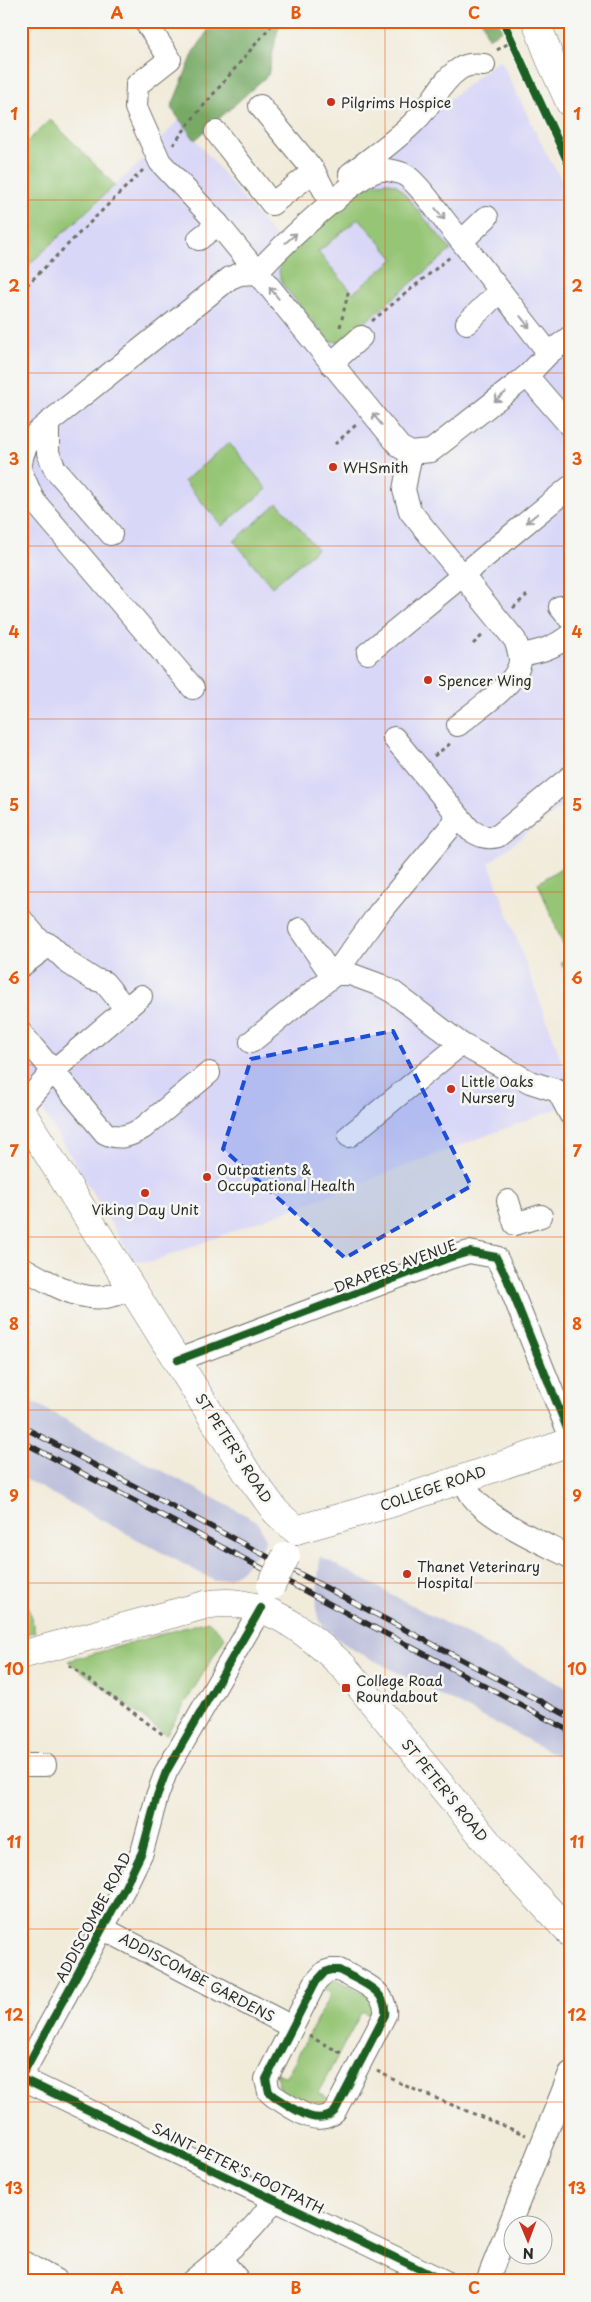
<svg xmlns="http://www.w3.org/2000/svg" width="591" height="2302" viewBox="0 0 591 2302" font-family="'Playpen Sans',sans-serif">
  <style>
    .built { fill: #d9d7f7 }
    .industrial { fill: #c0c2dd }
    .green { fill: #95c575; stroke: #607850; fill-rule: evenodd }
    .forest { fill: #78aa66; stroke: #526a48 }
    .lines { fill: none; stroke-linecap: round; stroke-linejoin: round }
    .minor-casing { stroke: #706e68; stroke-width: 24 }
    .major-casing { stroke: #706e68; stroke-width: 29 }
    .path { stroke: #706e68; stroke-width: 3; stroke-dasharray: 4 4; stroke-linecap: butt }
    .minor { stroke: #fff; stroke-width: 22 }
    .major { stroke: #fff; stroke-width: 28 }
    .rail-casing { stroke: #2b2b2b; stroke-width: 5.5 }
    .rail { stroke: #f6f6f2; stroke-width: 4; stroke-dasharray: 11; stroke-linecap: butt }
    .major-bridge-casing { stroke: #706e68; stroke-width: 29; stroke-linecap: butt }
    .major-bridge { stroke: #fff; stroke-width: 28 }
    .cycleway-casing { stroke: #f6f6f2; stroke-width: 11 }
    .cycleway { stroke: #1b5e20; stroke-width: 8 }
    .oneway { stroke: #a0a0a0 }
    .marked { fill: #1d4ed8; fill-opacity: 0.2; stroke: #1d4ed8; stroke-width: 4; stroke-dasharray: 10 6; stroke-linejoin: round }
    .grid { fill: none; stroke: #e8590c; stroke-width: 1; stroke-opacity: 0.55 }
    .poi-dot { fill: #c8321e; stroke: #f6f6f2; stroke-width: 2 }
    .labels { text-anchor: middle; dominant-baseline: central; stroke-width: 5; stroke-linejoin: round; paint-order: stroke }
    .poi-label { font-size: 14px; fill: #2b2b2b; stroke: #f6f6f2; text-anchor: start }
    .street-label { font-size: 14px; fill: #2b2b2b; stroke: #f6f6f2 }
    .neatline { fill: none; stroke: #e8590c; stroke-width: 2 }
    .grid-label { font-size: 16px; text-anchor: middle; font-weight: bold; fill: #e8590c }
  </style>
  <rect width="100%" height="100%" fill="#f6f6f2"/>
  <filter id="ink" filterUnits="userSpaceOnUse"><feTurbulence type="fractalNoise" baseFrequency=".02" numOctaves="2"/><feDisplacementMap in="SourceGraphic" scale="10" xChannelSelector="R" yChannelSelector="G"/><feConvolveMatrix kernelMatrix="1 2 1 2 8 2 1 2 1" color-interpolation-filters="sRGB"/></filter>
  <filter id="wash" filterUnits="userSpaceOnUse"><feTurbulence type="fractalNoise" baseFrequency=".0096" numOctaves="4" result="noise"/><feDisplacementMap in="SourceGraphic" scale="20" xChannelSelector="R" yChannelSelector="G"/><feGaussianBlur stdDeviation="1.12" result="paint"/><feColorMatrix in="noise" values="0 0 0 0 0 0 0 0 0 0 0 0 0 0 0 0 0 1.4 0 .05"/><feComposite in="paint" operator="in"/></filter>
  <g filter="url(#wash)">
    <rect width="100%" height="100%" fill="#f1ebda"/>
    <path class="built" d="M500,59L546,153L570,194V800L489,863L570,1084V1104L151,1262L134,1261L42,1109L21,1083V272L147,156L179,119L278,241L383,152Z"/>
    <g class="industrial">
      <path d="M21,1396L257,1521L265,1538L264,1545L241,1571L229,1578L215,1581L21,1477Z"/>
      <path d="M320,1556L570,1690V1762L352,1649L339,1640L319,1621L316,1609Z"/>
    </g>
    <g class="green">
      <path d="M50,119L115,185L21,272V148Z"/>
      <path d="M387,182L397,185L451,250L341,342L329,341L282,284C278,273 278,267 284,257L364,188L377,183ZM359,218L394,259L353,293L318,252Z"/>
      <path d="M229,443L267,489L222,526L184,481Z"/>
      <path d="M278,503L317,549L272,587L234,541Z"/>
      <path d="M570,862V970L566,971L561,962L569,959L538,883Z"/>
      <path d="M21,1581L35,1632L21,1635Z"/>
      <path d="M208,1621L225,1637L166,1735L68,1661Z"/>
      <path d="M336,1979L374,1998L375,2018L362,2011L318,2093L331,2100C314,2114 298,2100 281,2092L275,2072L286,2077L331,1994L321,1988Z"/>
    </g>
    <g class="forest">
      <path d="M214,21H285L278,29L268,75L195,140L171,108L194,52Z"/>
      <path d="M482,21H499L502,30L488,38Z"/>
    </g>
  </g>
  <g filter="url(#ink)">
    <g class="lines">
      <g class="minor-casing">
        <g id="minor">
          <path d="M145,21L170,59L137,85L136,108L160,162L218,224L400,447L411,453L431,451L527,376L549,353L570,337"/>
          <path d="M260,106L314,171L326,194L335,201"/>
          <path d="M216,132L272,204L314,171"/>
          <path d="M350,174C372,157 397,140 416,120C432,105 440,82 458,70C466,64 474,64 484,65"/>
          <path d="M199,239L218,224"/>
          <path d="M462,241L487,217"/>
          <path d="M467,323L500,291"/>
          <path d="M331,364L361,337"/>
          <path d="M527,376L570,426"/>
          <path d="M48,423V453L55,469L111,534"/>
          <path d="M411,453L404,490L410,511L515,640C518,649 522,657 519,666C513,687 474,711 458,725"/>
          <path d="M21,464C23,445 33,435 48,423L230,278L240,274L257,273C275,252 355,176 379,170C387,169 402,172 408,177C421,187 435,208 445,221C480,264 514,309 549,353"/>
          <path d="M21,472L34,501L193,688"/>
          <path d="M560,607L570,619"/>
          <path d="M368,653L570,487"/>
          <path d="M520,655C539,652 554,648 570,635"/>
          <path d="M394,738L470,830C480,836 486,839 498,836L570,777"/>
          <path d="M21,919L39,940L50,945L70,964L93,979L104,982L126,1009"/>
          <path d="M300,929L326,967L335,974H350L380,985L393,992L461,1044L530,1082L558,1091L570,1114"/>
          <path d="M21,966L40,952"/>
          <path d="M21,1033L105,1133C119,1140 130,1136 143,1128L209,1073"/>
          <path d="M251,1042L335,974L379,913L458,818"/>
          <path d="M21,1107L53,1071L141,996"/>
          <path d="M349,1136L461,1044"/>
          <path d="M508,1201L515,1224L541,1216"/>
          <path d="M21,1267C54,1285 94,1313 130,1287"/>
          <path d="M178,1360L449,1258L469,1252L496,1257L507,1279L570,1436"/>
          <path d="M465,1478C466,1483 467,1489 470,1493C485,1518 543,1543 570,1557"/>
          <path d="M21,1765H45"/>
          <path d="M102,1928L292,2027"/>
          <path d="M331,1970H339C358,1981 388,1989 385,2015L335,2111C317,2129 292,2107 275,2097L269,2092L266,2079L315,1983L325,1972Z"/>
          <path d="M21,2077L124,1889L142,1852L157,1796L166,1772L261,1608"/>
          <path d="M21,2078L444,2281"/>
          <path d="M220,2258L239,2281"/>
          <path d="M21,2261L57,2281"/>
          <path d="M192,2281C222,2256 254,2233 274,2199"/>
          <path d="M487,2281L570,2073"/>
        </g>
      </g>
      <g class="major-casing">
        <g id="major">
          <path d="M536,21L550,59L570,103"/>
          <path d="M21,1111L246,1471L276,1512L296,1530"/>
          <path d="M296,1530L392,1503L570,1442"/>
          <path d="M21,1655L205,1605C261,1594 304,1629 343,1666L503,1861L570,1933"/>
        </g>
      </g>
      <g class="path">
        <path d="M497,50L511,42"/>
        <path d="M173,145L194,117L275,21"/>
        <path d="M21,291L143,170"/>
        <path d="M372,321L450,257"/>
        <path d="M340,327L349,289"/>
        <path d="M335,444L357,424"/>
        <path d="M513,608L527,595"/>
        <path d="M473,644L484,634"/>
        <path d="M434,756L451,743"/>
        <path d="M69,1665L165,1736"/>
        <path d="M309,2036L343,2054"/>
        <path d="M377,2071L408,2087L526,2135"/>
      </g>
      <use href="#minor" class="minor"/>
      <use href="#major" class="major"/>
      <g class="rail-casing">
        <g id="rail">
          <path d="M21,1426L570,1717"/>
          <path d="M21,1441L570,1731"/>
        </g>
      </g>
      <use href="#rail" class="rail"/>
      <g class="major-bridge-casing">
        <path id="major-bridge" d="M271,1586L286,1556"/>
      </g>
      <use href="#major-bridge" class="major-bridge"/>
      <g class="cycleway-casing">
        <g id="cycleway">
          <path d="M503,21L570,167"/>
          <path d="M178,1360L449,1258L469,1252L496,1257L507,1279L570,1436"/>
          <path d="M331,1970H339C358,1981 388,1989 385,2015L335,2111C317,2129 292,2107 275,2097L269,2092L266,2079L315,1983L325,1972Z"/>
          <path d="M21,2077L124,1889L142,1852L157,1796L166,1772L261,1608"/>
          <path d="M21,2078L444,2281"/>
        </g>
      </g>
      <use href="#cycleway" class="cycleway"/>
    </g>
    <defs><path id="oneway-shaft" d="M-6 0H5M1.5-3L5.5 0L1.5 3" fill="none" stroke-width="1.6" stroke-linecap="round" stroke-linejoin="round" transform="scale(1.25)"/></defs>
    <g class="oneway">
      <use href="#oneway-shaft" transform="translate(440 214) rotate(51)"/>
      <use href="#oneway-shaft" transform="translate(291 238) rotate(-41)"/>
      <use href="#oneway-shaft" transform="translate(274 293) rotate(-129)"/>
      <use href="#oneway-shaft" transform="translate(525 322) rotate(51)"/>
      <use href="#oneway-shaft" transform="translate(500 397) rotate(141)"/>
      <use href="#oneway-shaft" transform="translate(377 419) rotate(-128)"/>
      <use href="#oneway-shaft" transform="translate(532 518) rotate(140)"/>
    </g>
  </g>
  <path class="marked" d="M393,1031L471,1186L345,1258L223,1149L251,1059Z"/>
  <path class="grid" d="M206,21V2281M385,21V2281M21,200H570M21,373H570M21,546H570M21,719H570M21,892H570M21,1065H570M21,1237H570M21,1410H570M21,1583H570M21,1756H570M21,1929H570M21,2102H570"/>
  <g class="poi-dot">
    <circle cx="331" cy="102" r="5"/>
    <circle cx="333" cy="467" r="5"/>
    <circle cx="428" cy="680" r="5"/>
    <circle cx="451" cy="1089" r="5"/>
    <circle cx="207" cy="1177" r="5"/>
    <circle cx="145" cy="1193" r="5"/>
    <circle cx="407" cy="1574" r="5"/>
    <rect x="341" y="1683" width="10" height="10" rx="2.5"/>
  </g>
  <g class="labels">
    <g class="poi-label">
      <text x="341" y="102">Pilgrims Hospice</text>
      <text x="343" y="467">WHSmith</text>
      <text x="438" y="680">Spencer Wing</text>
      <text x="461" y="1081">Little Oaks<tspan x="461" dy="16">Nursery</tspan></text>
      <text x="217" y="1169">Outpatients &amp;<tspan x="217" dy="16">Occupational Health</tspan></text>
      <text x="145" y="1209" text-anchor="middle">Viking Day Unit</text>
      <text x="417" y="1566">Thanet Veterinary<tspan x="417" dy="16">Hospital</tspan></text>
      <text x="356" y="1680">College Road<tspan x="356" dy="16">Roundabout</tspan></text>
    </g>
    <g class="street-label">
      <text transform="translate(395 1266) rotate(-20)">DRAPERS AVENUE</text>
      <text transform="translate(234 1448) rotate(57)">ST PETER'S ROAD</text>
      <text transform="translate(433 1488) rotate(-19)">COLLEGE ROAD</text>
      <text transform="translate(445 1790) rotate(51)">ST PETER'S ROAD</text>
      <text transform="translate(93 1917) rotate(-62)">ADDISCOMBE ROAD</text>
      <text transform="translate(197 1977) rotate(28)">ADDISCOMBE GARDENS</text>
      <text transform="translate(238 2168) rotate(26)">SAINT PETER'S FOOTPATH</text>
    </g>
  </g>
  <rect width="591" height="2302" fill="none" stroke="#f6f6f2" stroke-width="55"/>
  <g transform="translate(528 2240) rotate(179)"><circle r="24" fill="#f6f6f2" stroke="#a5a5a2"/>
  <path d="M0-4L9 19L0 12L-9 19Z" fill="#c8321e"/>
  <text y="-8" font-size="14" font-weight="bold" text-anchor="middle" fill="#2b2b2b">N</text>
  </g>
  <rect x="28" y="28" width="536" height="2246" class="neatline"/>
  <g class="grid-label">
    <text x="117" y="19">A</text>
    <text x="296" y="19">B</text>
    <text x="474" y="19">C</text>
    <text x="14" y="120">1</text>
    <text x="577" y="120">1</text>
    <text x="14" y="292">2</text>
    <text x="577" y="292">2</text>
    <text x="14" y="465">3</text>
    <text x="577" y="465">3</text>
    <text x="14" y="638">4</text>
    <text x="577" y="638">4</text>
    <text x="14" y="811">5</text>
    <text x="577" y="811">5</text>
    <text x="14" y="984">6</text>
    <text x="577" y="984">6</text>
    <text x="14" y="1157">7</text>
    <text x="577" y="1157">7</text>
    <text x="14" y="1330">8</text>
    <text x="577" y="1330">8</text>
    <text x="14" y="1502">9</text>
    <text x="577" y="1502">9</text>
    <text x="14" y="1675">10</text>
    <text x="577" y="1675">10</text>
    <text x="14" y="1848">11</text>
    <text x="577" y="1848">11</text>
    <text x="14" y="2021">12</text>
    <text x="577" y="2021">12</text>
    <text x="14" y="2194">13</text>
    <text x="577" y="2194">13</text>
    <text x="117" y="2294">A</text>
    <text x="296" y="2294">B</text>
    <text x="474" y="2294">C</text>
  </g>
</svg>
